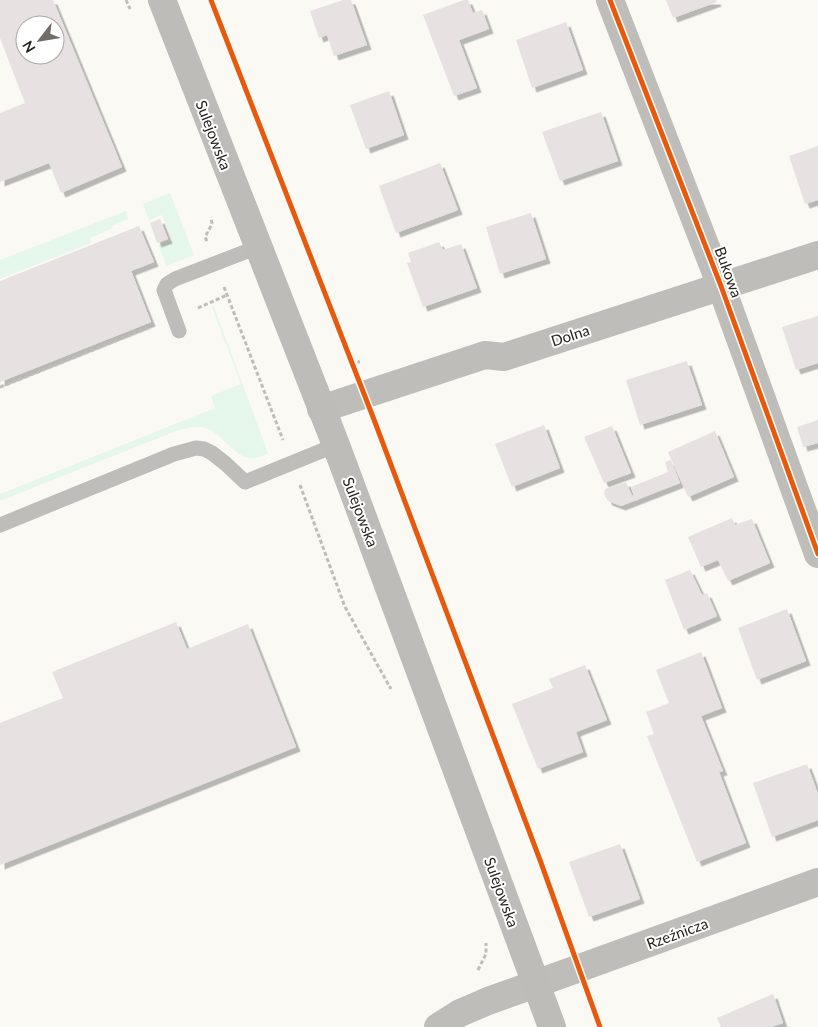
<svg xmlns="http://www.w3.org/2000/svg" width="818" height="1027" viewBox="0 0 818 1027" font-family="Lato,sans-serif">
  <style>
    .green { fill: #e5f7eb }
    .building { fill: #e8e1e1; fill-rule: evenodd; filter: url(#shadow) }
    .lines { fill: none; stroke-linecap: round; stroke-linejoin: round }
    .path { stroke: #bebdb9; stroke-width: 3; stroke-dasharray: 4 2.5; stroke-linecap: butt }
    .service { stroke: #bebdb9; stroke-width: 15 }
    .minor { stroke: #bebdb9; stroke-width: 28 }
    .secondary { stroke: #bebcb8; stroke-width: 28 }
    .cycleway-casing { stroke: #fff; stroke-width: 8 }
    .cycleway { stroke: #e8590c; stroke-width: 5 }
    .labels { text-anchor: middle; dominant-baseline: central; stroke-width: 4; stroke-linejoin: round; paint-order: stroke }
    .street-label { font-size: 15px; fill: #26221a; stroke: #fff }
  </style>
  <defs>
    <filter id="shadow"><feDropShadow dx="4.5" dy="4.5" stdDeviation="0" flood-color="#0004"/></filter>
  </defs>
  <rect width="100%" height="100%" fill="#faf9f4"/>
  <g class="green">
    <path d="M170,193L194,255L167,266L158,245L172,240L162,215L149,220L143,204Z"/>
    <path d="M126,211L128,219L112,226L113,228L90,238L91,243L0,279V260Z"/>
    <path d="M212,307H214L268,453C237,472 229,433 202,427C193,426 184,429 176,431L0,501V494L215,408L211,396L241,384Z"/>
  </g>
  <g class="building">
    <path d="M0,0H53L122,167L61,193L49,163L0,182V113L25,103L0,38ZM25,25H55V55H25Z"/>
    <path d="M343,0H351L367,45L334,56L327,35L319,38L310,11Z"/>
    <path d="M464,0H468L473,13L482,10L489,29L459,40L477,88L454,96L423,15Z"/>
    <path d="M666,0H716L717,2L673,18Z"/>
    <path d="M566,22L583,70L532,88L516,40Z"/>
    <path d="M389,91L404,135L366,149L350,105Z"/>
    <path d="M601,112L618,161L560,181L542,132Z"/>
    <path d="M818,146V200L805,204L789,156Z"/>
    <path d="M440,163L458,210L396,233L379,186Z"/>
    <path d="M531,213L546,259L500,274L486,227Z"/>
    <path d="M160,219L168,239L157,243L150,223Z"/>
    <path d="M139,226L154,262L131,271L151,322L0,382V281Z"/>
    <path d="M439,242L443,250L461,244L477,288L423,307L407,263L411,262L408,253Z"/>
    <path d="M818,316V363L796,370L782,327Z"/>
    <path d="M687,361L702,405L640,425L626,380Z"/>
    <path d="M818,420V443L803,447L797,427Z"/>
    <path d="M544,425L560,468L512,487L495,444Z"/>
    <path d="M612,426L631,473L604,483L584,437Z"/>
    <path d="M715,431L734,477L688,497L668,452Z"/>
    <path d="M671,460L680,483L621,506L608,501L604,494L605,489L626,482L632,496L634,495L631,487L668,472L665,462Z"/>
    <path d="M732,518L735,525L752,519L770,563L728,581L718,560L701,567L688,537Z"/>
    <path d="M690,570L702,595L707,593L717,616L684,630L665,580Z"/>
    <path d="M787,609L806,661L757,680L738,628Z"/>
    <path d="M176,622L187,649L248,624L296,747L0,865V723L63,698L52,672Z"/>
    <path d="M701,652L722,708L701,716L723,771L719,772L746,843L697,862L647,736L654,734L646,712L669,703L656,670Z"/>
    <path d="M585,665L607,720L576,732L583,752L538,769L512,704L553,688L549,679Z"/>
    <path d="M807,764L818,794V820L772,837L753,783Z"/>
    <path d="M620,844L640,899L589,917L569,862Z"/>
    <path d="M773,994L783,1023L771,1027H721L717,1018Z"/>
  </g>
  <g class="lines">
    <g class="path">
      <path d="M126,0L130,9"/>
      <path d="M207,241L205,237L212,224L211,217"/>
      <path d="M224,287L283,440"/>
      <path d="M198,308L227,295"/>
      <path d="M351,361L360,362"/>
      <path d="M0,387L150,327"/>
      <path d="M300,485L345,607L391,689"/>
      <path d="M478,970L486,954V943"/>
    </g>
    <g class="service">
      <path d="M179,331L164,290L167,284L175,279L258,247"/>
      <path d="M0,525L174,454L196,448L204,449L212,453L226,464L245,482L336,445"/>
    </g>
    <g class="minor">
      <path d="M610,0L721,286L818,554"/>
      <path d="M321,409L485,355L504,357L818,255"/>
      <path d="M438,1027L460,1013L488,1001L818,882"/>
    </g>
    <path class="secondary" d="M162,0L336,445L552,1027"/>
    <g class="cycleway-casing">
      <g id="cycleway">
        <path d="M211,0L373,417L540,860L600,1027"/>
        <path d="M610,0L721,286L818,554"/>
      </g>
    </g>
    <use href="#cycleway" class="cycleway"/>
  </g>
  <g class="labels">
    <g class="street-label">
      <text transform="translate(214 135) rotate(69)">Sulejowska</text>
      <text transform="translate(729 272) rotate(70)">Bukowa</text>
      <text transform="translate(570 335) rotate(-18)">Dolna</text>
      <text transform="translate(361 512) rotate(69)">Sulejowska</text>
      <text transform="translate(502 892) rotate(70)">Sulejowska</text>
      <text transform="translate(677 933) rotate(-20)">Rzeźnicza</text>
    </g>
  </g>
  <g transform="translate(40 40) rotate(239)"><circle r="24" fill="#ffffff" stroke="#a8a7a3"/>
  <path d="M0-4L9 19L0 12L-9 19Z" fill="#706d66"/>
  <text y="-8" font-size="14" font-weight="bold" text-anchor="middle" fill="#26221a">N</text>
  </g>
</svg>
